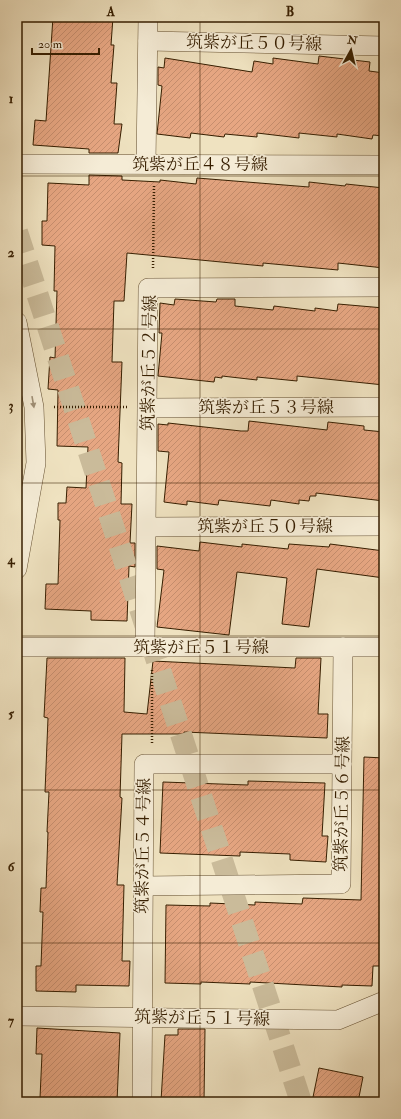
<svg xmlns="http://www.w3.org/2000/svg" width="401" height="1119" viewBox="0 0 401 1119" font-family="'IM FELL Double Pica','Noto Serif JP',serif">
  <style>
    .building { fill: url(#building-hatch); stroke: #361e00 }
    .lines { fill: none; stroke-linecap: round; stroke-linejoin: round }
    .tertiary-tunnel { stroke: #cabb9a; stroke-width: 22; stroke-dasharray: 22 11; stroke-linecap: butt }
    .minor-casing { stroke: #644f30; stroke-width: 20 }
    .path { stroke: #361e00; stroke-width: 2.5; stroke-dasharray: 1 2; stroke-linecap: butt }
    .minor { stroke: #f5ecd6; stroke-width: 19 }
    .oneway { fill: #9f8f76 }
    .grid { fill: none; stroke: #361e00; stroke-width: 1; stroke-opacity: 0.55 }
    .labels { text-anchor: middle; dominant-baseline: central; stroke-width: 3; stroke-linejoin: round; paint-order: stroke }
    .street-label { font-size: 17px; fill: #361e00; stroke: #f5ecd6 }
    .neatline { fill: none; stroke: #361e00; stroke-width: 1.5 }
    .grid-label { font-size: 13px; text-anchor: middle; font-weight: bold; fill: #361e00 }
  </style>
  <defs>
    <pattern id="building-hatch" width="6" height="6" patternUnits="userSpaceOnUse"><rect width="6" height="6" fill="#e6a682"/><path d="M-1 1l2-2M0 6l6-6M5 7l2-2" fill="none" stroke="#c68e6e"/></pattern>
  </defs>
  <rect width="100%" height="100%" fill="#efe2c0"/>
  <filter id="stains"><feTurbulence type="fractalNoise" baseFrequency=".005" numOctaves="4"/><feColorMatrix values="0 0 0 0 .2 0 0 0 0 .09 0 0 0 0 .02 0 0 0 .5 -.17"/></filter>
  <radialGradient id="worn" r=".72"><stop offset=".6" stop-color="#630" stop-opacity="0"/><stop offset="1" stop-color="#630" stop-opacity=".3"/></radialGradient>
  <g class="building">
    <path d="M53,17H113L111,45H114L111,83H117L114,124H122L118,153H89V149L33,145L35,120L46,121Z"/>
    <path d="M319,56L370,62L369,71L384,73V136L373,135L372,139L337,134V137L299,133V138L257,133V137L225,134L224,137L191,133L190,138L157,134L162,86L158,85V67L164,68L165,58L252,72L254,61L273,64V58L318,64Z"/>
    <path d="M89,175L122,176V180L160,182V180L196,184L197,178L309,187V182L345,186L346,184L384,188V268L338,263V270L263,263V266L127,253L124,301H114L112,362H122L118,462L122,463L121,504H132L130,543H135V567L129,566L127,621L91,620V611L45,609L46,584H58L60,520H58V503H66L67,487L86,488L88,447L57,446L58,390L48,389L50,357L55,358L57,291H54L55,246L42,245V221H47L48,183L89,185Z"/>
    <path d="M175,299L216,302L217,299H235V306L273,310L274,306L315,311V308L337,311L338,304L384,308V385L297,376V381L257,377V380L222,376V378L215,377L214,382L158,376L162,333H159L160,303L174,305Z"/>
    <path d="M249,421L327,430L328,422L364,426V430L384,432V501L316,493V496H310L309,501L299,500V504L271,500L270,506L219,500L218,505L187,501V505L164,502L169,452L158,451V424L168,425V423L241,431H248Z"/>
    <path d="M200,542L242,547V544L288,549L289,544L329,547L330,544L384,551V578L317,569L309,627L282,624L287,578L237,572L229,635L157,627L164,570L157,569V546L199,551Z"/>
    <path d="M47,658H125L124,712L147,714L153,661L295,668L296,658H321L318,714H328L327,738L184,732V734H122L120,797L122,798L117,885H124L122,961H130L129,986L76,985V992L36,991V966H41L43,912H40L41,888H46L48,832H47L49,792H45L48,718L44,717Z"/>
    <path d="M364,757L384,758V966H373L372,986L342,985V987L250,982V984L201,982V984L165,983L166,905L210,906V903L255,905V902L302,904L303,898L361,900Z"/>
    <path d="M248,781L325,783L322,836H328L326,862L290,860V854L240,852V856L160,853L163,782L248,785Z"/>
    <path d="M37,1028L120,1033L117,1102H84V1100L40,1098L42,1054H36Z"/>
    <path d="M178,1029H205L204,1102L161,1101L165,1035H178Z"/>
    <path d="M319,1068L363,1077L358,1102H312Z"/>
  </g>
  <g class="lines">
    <path class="tertiary-tunnel" d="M17,232L301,1102"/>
    <g class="minor-casing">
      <g id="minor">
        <path d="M148,41L384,46"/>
        <path d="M17,164L384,165"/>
        <path d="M146,164L148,17"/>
        <path d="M17,322L34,407L36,463L17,569"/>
        <path d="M148,408L384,407"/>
        <path d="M147,527L384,526"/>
        <path d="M17,647H384"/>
        <path d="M145,647L148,288L384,287"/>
        <path d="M143,886L341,884L343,647"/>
        <path d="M17,1016L338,1020L384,1001"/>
        <path d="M142,1102L144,764H342"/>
      </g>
    </g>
    <g class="path">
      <path d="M153,268L154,185"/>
      <path d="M54,407H127"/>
      <path d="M152,743V668"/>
    </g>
    <use href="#minor" class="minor"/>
  </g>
  <defs><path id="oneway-solid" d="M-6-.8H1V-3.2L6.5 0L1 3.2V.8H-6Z"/></defs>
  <use class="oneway" href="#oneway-solid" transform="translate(33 402) rotate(80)"/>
  <path class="grid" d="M200,17V1102M17,176H384M17,329H384M17,483H384M17,636H384M17,790H384M17,943H384"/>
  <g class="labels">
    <g class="street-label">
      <text transform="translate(254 43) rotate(1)">筑紫が丘５０号線</text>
      <text x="200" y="164">筑紫が丘４８号線</text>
      <text transform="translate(149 363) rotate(-89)">筑紫が丘５２号線</text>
      <text x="266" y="407">筑紫が丘５３号線</text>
      <text x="265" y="526">筑紫が丘５０号線</text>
      <text x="201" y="647">筑紫が丘５１号線</text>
      <text transform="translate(342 804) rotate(-89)">筑紫が丘５６号線</text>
      <text transform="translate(143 846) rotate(-89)">筑紫が丘５４号線</text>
      <text transform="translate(202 1018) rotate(1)">筑紫が丘５１号線</text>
    </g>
  </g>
  <rect width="401" height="1119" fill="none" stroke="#efe2c0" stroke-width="44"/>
  <g transform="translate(351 50) rotate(8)" stroke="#f5ecd6" stroke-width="3" paint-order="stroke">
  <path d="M0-3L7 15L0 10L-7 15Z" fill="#361e00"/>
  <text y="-6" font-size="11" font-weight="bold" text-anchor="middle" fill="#361e00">N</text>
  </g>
  <path d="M32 48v6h67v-6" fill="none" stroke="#361e00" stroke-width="2"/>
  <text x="38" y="48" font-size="12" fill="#361e00" stroke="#f5ecd6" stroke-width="3" paint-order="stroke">20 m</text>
  <rect x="22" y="22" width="357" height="1075" class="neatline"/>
  <g class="grid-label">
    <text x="111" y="16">A</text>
    <text x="290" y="16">B</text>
    <text x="11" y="103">1</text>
    <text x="11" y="257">2</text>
    <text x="11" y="410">3</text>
    <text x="11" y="564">4</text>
    <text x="11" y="718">5</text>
    <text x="11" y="871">6</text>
    <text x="11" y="1025">7</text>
  </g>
  <rect width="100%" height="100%" filter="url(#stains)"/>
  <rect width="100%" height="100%" fill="url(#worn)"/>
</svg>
